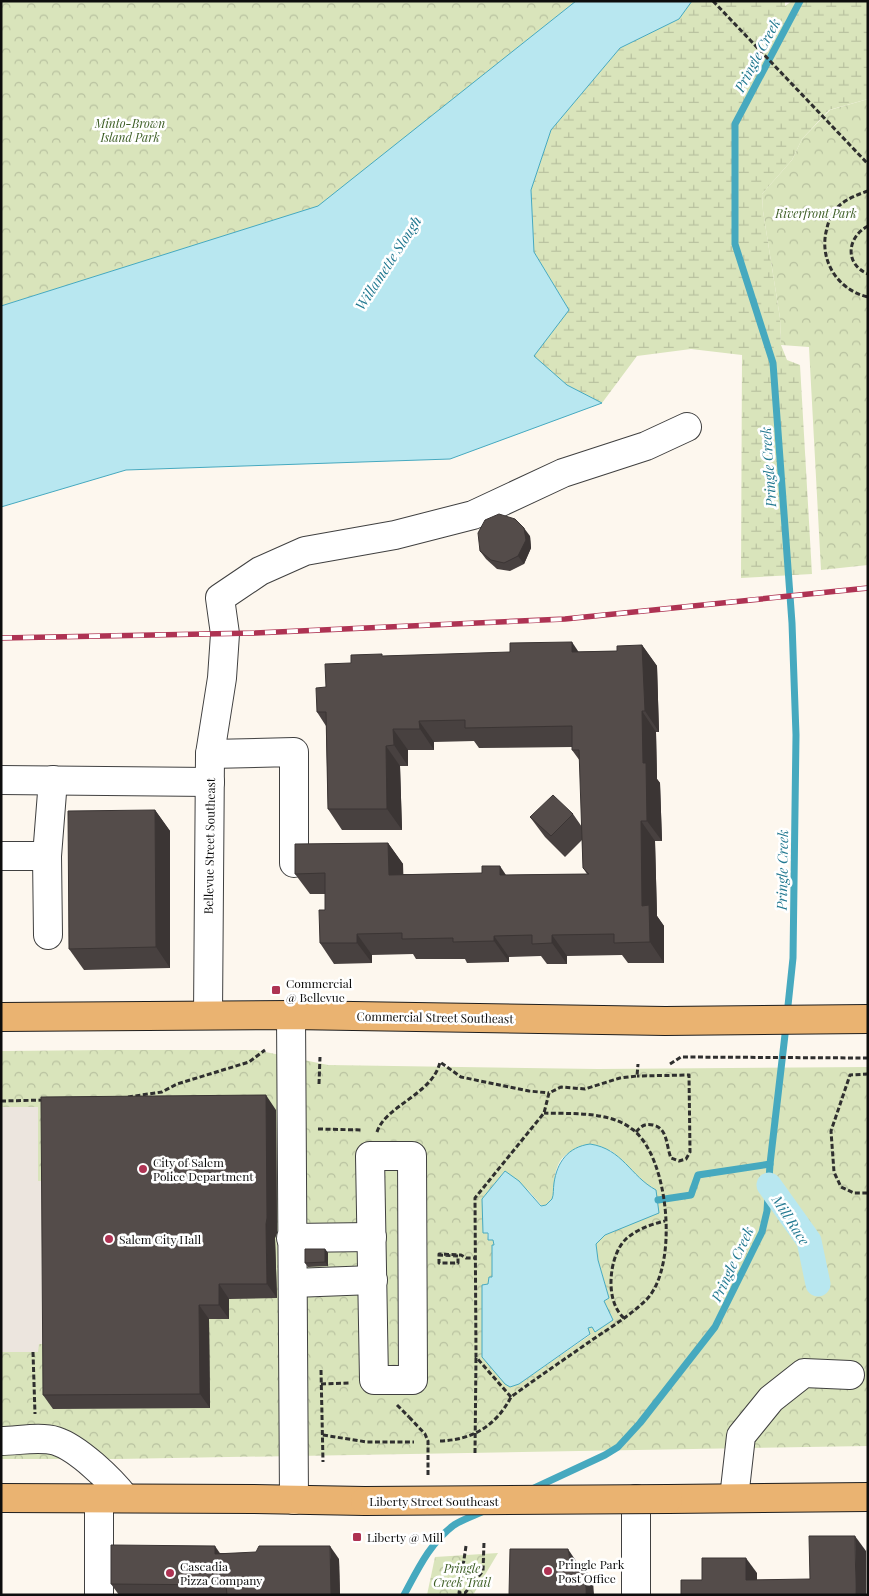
<svg xmlns="http://www.w3.org/2000/svg" width="869" height="1596" viewBox="0 0 869 1596" font-family="'Playfair Display',serif">
  <style>
    .wetland { fill: url(#wetland-marsh) }
    .park { fill: url(#park-crowns); fill-rule: evenodd }
    .plaza { fill: #ece5de }
    .water { fill: #b8e7f0; stroke: #46a9bf }
    .lines { fill: none; stroke-linecap: round; stroke-linejoin: round }
    .stream { stroke: #46a9bf; stroke-width: 7 }
    .canal { stroke: #b8e7f0; stroke-width: 25 }
    .minor-casing { stroke: #404040; stroke-width: 30 }
    .major-casing { stroke: #1e1e1e; stroke-width: 30 }
    .path { stroke: #2f2f2f; stroke-width: 3; stroke-dasharray: 5 2.5; stroke-linecap: butt }
    .minor { stroke: #fff; stroke-width: 28 }
    .major { stroke: #eab371; stroke-width: 28 }
    .rail-casing { stroke: #ae3353; stroke-width: 5.5 }
    .rail { stroke: #fff; stroke-width: 4; stroke-dasharray: 11; stroke-linecap: butt }
    .major-bridge-casing { stroke: #1e1e1e; stroke-width: 30; stroke-linecap: butt }
    .path-bridge { stroke: #2f2f2f; stroke-width: 3; stroke-dasharray: 5 2.5; stroke-linecap: butt }
    .major-bridge { stroke: #eab371; stroke-width: 28 }
    .wall { fill: #484140 }
    .shaded-wall { fill: #3b3534 }
    .building { fill: #544c4a; stroke: #3b3534 }
    .poi-dot { fill: #ae3353; stroke: #fff; stroke-width: 2 }
    .labels { text-anchor: middle; dominant-baseline: central; stroke-width: 5; stroke-linejoin: round; paint-order: stroke }
    .park-label { font-size: 12px; font-style: italic; fill: #3c5d24; stroke: #fff }
    .street-label { font-size: 12px; fill: #0d0d0d; stroke: #fff }
    .poi-label { font-size: 12px; fill: #0d0d0d; stroke: #fff; text-anchor: start }
    .water-label { font-size: 14px; font-style: italic; fill: #237991; stroke: #fff }
  </style>
  <defs>
    <pattern id="wetland-marsh" width="20" height="14" patternUnits="userSpaceOnUse" patternTransform="scale(1.25)"><rect width="20" height="14" fill="#d9e4bb"/><path d="M1 5h8M5 5V1M11 12h8M15 12V8" fill="none" stroke="#b9c2a0"/></pattern>
    <pattern id="park-crowns" width="20" height="18" patternUnits="userSpaceOnUse" patternTransform="scale(1.25)"><rect width="20" height="18" fill="#d9e4bb"/><path d="M2 6a3 3 0 1 1 6 0M12 15a3 3 0 1 1 6 0" fill="none" stroke="#b9c2a0"/></pattern>
  </defs>
  <rect width="100%" height="100%" fill="#fdf7ee"/>
  <path class="wetland" d="M692,1H785V6L792,1H868V99L829,110L802,139L792,160L762,194L763,211L780,318L781,345L787,360L800,365L812,574L741,578L742,355L691,349L637,356L602,403L567,385L533,356L569,310L534,252L531,190L551,130L620,48L679,19Z"/>
  <g class="park">
    <path d="M1,1H576L318,207L1,306Z"/>
    <path d="M868,99V565L821,570L809,347L781,345L780,318L763,211L762,194L792,160L802,139L830,110Z"/>
    <path d="M107,1050H256L328,1065L598,1069L868,1067V1446L117,1459H1V1051ZM610,1150C627,1162 638,1181 656,1190L613,1231L605,1235L596,1244L598,1260L609,1298L604,1300L595,1332L592,1326L587,1328L590,1335L519,1384L482,1285L489,1284L492,1278V1246L494,1245V1240H488L482,1199L505,1171L529,1191L542,1206L546,1205L552,1200C554,1192 554,1183 555,1175C562,1143 584,1150 610,1150Z"/>
    <path d="M498,1553L473,1595H427L435,1557Z"/>
  </g>
  <path class="plaza" d="M1,1107H38V1181H51L53,1344H39L38,1352H1Z"/>
  <g class="water">
    <path d="M576,1H692L679,19L620,48L551,130L531,190L534,252L569,310L534,356L567,385L602,403L450,459L126,470L1,507V306L318,206Z"/>
    <path d="M590,1144C623,1149 630,1176 656,1190L659,1213L605,1235L596,1244L598,1260L609,1298L604,1301L613,1320L595,1332L592,1327L588,1328L590,1334L519,1384L510,1387L505,1384L482,1357V1285L488,1284L489,1277H492V1245H494L493,1240H488V1233H483L482,1199L505,1171L519,1181L541,1206L546,1205L552,1199C554,1194 553,1189 554,1183C557,1162 568,1147 590,1144Z"/>
  </g>
  <g class="lines">
    <g class="stream">
      <path d="M787,1015L793,958L796,735L792,623L773,363L735,244V124L800,1"/>
      <path d="M658,1200L691,1195L698,1175L770,1164"/>
      <path d="M530,1490L605,1455L618,1447L640,1423L715,1327L762,1232L767,1211L770,1164L786,1026"/>
      <path d="M404,1595C418,1569 430,1543 454,1525C463,1519 476,1515 486,1510"/>
    </g>
    <path class="canal" d="M769,1185L809,1241L818,1284"/>
    <g class="minor-casing">
      <g id="minor">
        <path d="M210,754L294,752V863"/>
        <path d="M1,780L210,782"/>
        <path d="M1,856H47L53,780"/>
        <path d="M47,856L48,935"/>
        <path d="M208,1015L210,754L222,678L225,634L220,598L260,571L305,551L395,535L473,515L563,473L646,446L687,427"/>
        <path d="M291,1015L294,1500"/>
        <path d="M370,1156H412L413,1380H374Z"/>
        <path d="M291,1238L372,1237"/>
        <path d="M293,1283L373,1280"/>
        <path d="M1,1441C18,1441 40,1436 56,1441C78,1448 111,1480 125,1498"/>
        <path d="M734,1498L741,1436L771,1399L804,1373L850,1375"/>
        <path d="M636,1499V1595"/>
        <path d="M99,1595V1498"/>
      </g>
    </g>
    <g class="major-casing">
      <g id="major">
        <path d="M1,1017L291,1015L665,1021L868,1019"/>
        <path d="M1,1498L254,1499L365,1501"/>
        <path d="M668,1499L868,1497"/>
      </g>
    </g>
    <g class="path">
      <path d="M713,1L868,164"/>
      <path d="M868,191C856,195 843,200 834,211C831,215 828,223 827,228C818,259 837,290 868,297"/>
      <path d="M868,226C847,237 844,264 868,274"/>
      <path d="M670,1064L681,1057L868,1058"/>
      <path d="M868,1074L850,1075L831,1131L834,1172L841,1187L854,1193H868"/>
      <path d="M319,1084L320,1057"/>
      <path d="M128,1097L162,1092L177,1084L249,1062L265,1050"/>
      <path d="M1,1101L45,1100"/>
      <path d="M318,1129L362,1130"/>
      <path d="M377,1132C385,1106 433,1094 440,1062L461,1077L529,1091L549,1093"/>
      <path d="M636,1132C641,1126 645,1123 653,1125C668,1128 666,1146 671,1158L679,1161L686,1159L690,1152L689,1075L637,1076"/>
      <path d="M438,1255L458,1256V1263H439V1254L461,1255L466,1258H475"/>
      <path d="M624,1318C604,1301 609,1255 626,1239C637,1229 652,1224 665,1221"/>
      <path d="M33,1352L35,1414"/>
      <path d="M321,1370L323,1462"/>
      <path d="M321,1384L351,1383"/>
      <path d="M511,1397L476,1357L475,1198L544,1113L549,1093L561,1087L585,1089L620,1078L637,1076L638,1064"/>
      <path d="M397,1405L409,1417"/>
      <path d="M323,1435L367,1442H414"/>
      <path d="M440,1441C472,1440 496,1426 511,1397C538,1377 565,1359 592,1340C611,1327 631,1315 647,1299C679,1265 669,1156 632,1129C609,1111 572,1114 544,1113"/>
      <path d="M475,1453L476,1357"/>
      <path d="M466,1546L459,1593H465L483,1571L484,1542"/>
    </g>
    <use href="#minor" class="minor"/>
    <use href="#major" class="major"/>
    <g class="rail-casing">
      <path id="rail" d="M1,638L255,633L565,619L868,588"/>
    </g>
    <use href="#rail" class="rail"/>
    <g class="major-bridge-casing">
      <path id="major-bridge" d="M365,1501L668,1499"/>
    </g>
    <path class="path-bridge" d="M409,1417L425,1434L428,1441V1477"/>
    <use href="#major-bridge" class="major-bridge"/>
  </g>
  <g class="wall">
    <path d="M530,536L531,548L524,564L510,571L497,569L486,559L480,551Z"/>
    <path d="M642,645L657,666L659,732H656L657,779L660,783L662,841H655L657,916L664,926V963H628L622,955L567,956V964H547L541,956L509,957V962L467,963L465,959H416L413,954L372,955V963L334,964L320,943L325,910V894H310L295,874L388,843L403,864V874L506,875L587,874L583,868L582,840L565,857L545,837L530,817L573,814L582,827L580,761L572,750V747L479,748L474,741L434,742V750H408V766H400L402,830H342L328,809L326,726L317,712L326,687L351,663L383,656L617,651Z"/>
    <path d="M155,810L170,831V968L84,970L69,949Z"/>
    <path d="M276,1110L277,1233L275,1238L277,1298L229,1299V1319H209L210,1408L53,1409L43,1395Z"/>
    <path d="M325,1249L328,1253V1266L308,1267L305,1263Z"/>
    <path d="M220,1553L339,1559L340,1595H119L111,1584Z"/>
  </g>
  <g class="shaded-wall">
    <path d="M524,528L530,536L531,548L524,564L518,556Z"/>
    <path d="M572,642L586,663L572,652Z"/>
    <path d="M642,645L657,666L659,732L645,711Z"/>
    <path d="M642,711L656,732L657,779L660,783L662,841L647,821L643,763Z"/>
    <path d="M419,721L434,742V750L420,729Z"/>
    <path d="M393,729L408,750V766L394,745Z"/>
    <path d="M386,746L400,766L402,830L387,809Z"/>
    <path d="M155,810L170,831V968L156,947Z"/>
    <path d="M641,821L655,841L657,916L664,926V963L650,942L642,906Z"/>
    <path d="M388,843L403,864L404,895L389,875Z"/>
    <path d="M500,866L514,887L500,875Z"/>
    <path d="M357,934L372,955V963L357,943Z"/>
    <path d="M552,935L567,956V964L552,943Z"/>
    <path d="M494,936L509,957V962L494,941Z"/>
    <path d="M266,1095L276,1110L277,1233L275,1238L277,1298L267,1284L266,1224Z"/>
    <path d="M325,1249L328,1253V1266L325,1262Z"/>
    <path d="M219,1284L229,1299V1319L219,1305Z"/>
    <path d="M199,1305L209,1319L210,1408L200,1394Z"/>
    <path d="M855,1536L866,1551V1595H856Z"/>
    <path d="M215,1546L224,1559L215,1554Z"/>
    <path d="M330,1546L339,1559L340,1595H331Z"/>
    <path d="M568,1549L576,1561L580,1583L572,1572Z"/>
    <path d="M746,1558L757,1573V1595L746,1580Z"/>
    <path d="M585,1569L593,1581L594,1595H586Z"/>
  </g>
  <g class="building">
    <path d="M499,514L515,519L524,528L526,540L518,556L504,563L491,560L480,551L478,533L485,520Z"/>
    <path d="M572,642V652L617,651V646L642,645L645,711H642L643,763H646L647,821H641L642,906L649,905L650,942L614,943V934L552,935V943L532,944V935L494,936V941L453,942V938L402,939V933L357,934V943H320L319,910H325V873L295,874V844L388,843L389,875L482,873V866H500V875L589,874L583,868L579,750H572V726L465,728V720L419,721L420,729H393L394,745L386,746L387,809H328L326,712H317L316,688L326,687L325,664L351,663V655L382,654V656L510,652V643Z"/>
    <path d="M553,795L573,814L551,836L530,817Z"/>
    <path d="M155,810L156,947L69,949L68,811Z"/>
    <path d="M266,1095L267,1218L266,1224L267,1284H219V1305H199L200,1394L43,1395L41,1097Z"/>
    <path d="M305,1249H325V1262L305,1263Z"/>
    <path d="M809,1536H855L856,1595H681V1580H702V1558H746V1580L810,1579Z"/>
    <path d="M111,1545L215,1546V1554L256,1552L259,1546H330L331,1595H227L226,1585L111,1584Z"/>
    <path d="M510,1549H568L572,1572L585,1569L586,1595H509Z"/>
  </g>
  <g class="poi-dot">
    <rect x="271" y="985" width="10" height="10" rx="2.5"/>
    <circle cx="143" cy="1169" r="5"/>
    <circle cx="109" cy="1239" r="5"/>
    <rect x="352" y="1532" width="10" height="10" rx="2.5"/>
    <circle cx="548" cy="1571" r="5"/>
    <circle cx="170" cy="1573" r="5"/>
  </g>
  <g class="labels">
    <g class="park-label">
      <text x="130" y="123">Minto-Brown<tspan x="130" dy="14">Island Park</tspan></text>
      <text x="816" y="213">Riverfront Park</text>
      <text x="462" y="1568">Pringle<tspan x="462" dy="14">Creek Trail</tspan></text>
    </g>
    <g class="street-label">
      <text transform="translate(209 846) rotate(-89)">Bellevue Street Southeast</text>
      <text transform="translate(435 1017) rotate(1)">Commercial Street Southeast</text>
      <text x="434" y="1501">Liberty Street Southeast</text>
    </g>
    <g class="poi-label">
      <text x="286" y="983">Commercial<tspan x="286" dy="14">@ Bellevue</tspan></text>
      <text x="153" y="1162">City of Salem<tspan x="153" dy="14">Police Department</tspan></text>
      <text x="119" y="1239">Salem City Hall</text>
      <text x="367" y="1537">Liberty @ Mill</text>
      <text x="558" y="1564">Pringle Park<tspan x="558" dy="14">Post Office</tspan></text>
      <text x="180" y="1566">Cascadia<tspan x="180" dy="14">Pizza Company</tspan></text>
    </g>
    <g class="water-label">
      <text transform="translate(757 55) rotate(-62)">Pringle Creek</text>
      <text transform="translate(388 263) rotate(-57)">Willamette Slough</text>
      <text transform="translate(768 467) rotate(-94)">Pringle Creek</text>
      <text transform="translate(782 870) rotate(-89)">Pringle Creek</text>
      <text transform="translate(791 1220) rotate(57)">Mill Race</text>
      <text transform="translate(732 1264) rotate(-65)">Pringle Creek</text>
    </g>
  </g>
  <rect width="869" height="1596" fill="none" stroke="#0d0d0d" stroke-width="5"/>
</svg>
